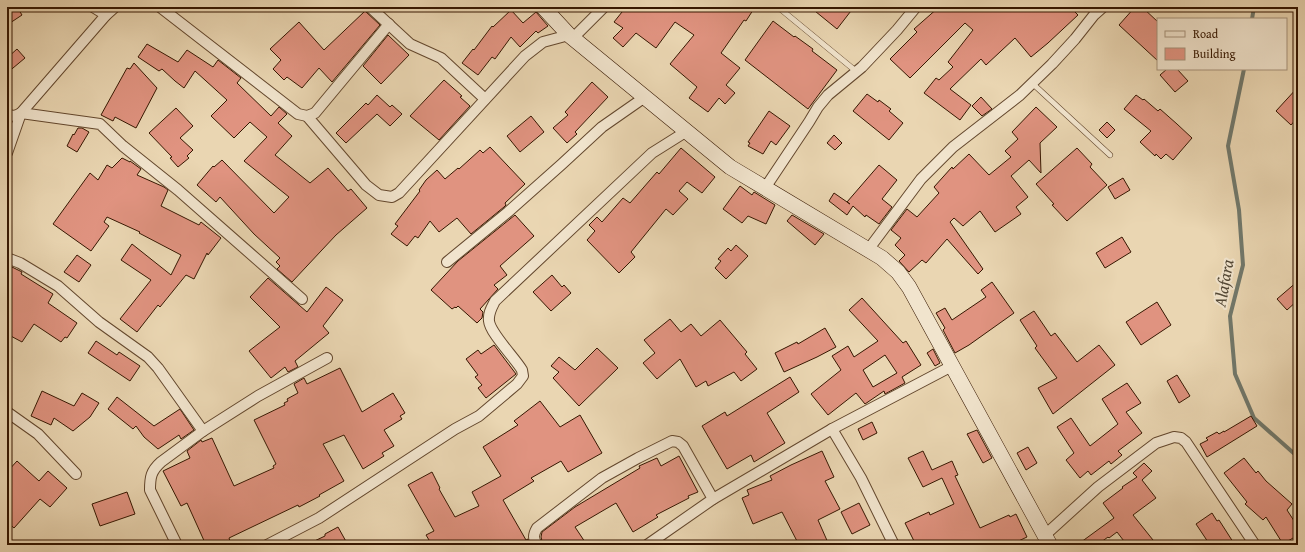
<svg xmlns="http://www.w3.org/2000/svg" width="1305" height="552" viewBox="0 0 1305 552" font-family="'Gentium Book Plus',serif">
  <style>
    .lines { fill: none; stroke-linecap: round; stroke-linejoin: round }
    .stream { stroke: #71786b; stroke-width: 4 }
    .building { fill: #e09380; stroke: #361701; fill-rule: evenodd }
    .lane-casing { stroke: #63472d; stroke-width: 6 }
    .street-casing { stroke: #63472d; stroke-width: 12 }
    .secondary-casing { stroke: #361701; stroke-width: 16 }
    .lane { stroke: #f1e4cd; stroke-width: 5 }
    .street { stroke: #f1e4cd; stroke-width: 10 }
    .secondary { stroke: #f1e4cd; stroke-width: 15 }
    .labels { text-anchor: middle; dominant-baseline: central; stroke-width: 4; stroke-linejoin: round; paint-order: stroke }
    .water-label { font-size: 17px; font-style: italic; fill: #534836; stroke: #f1e4cd }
  </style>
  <rect width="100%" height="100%" fill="#ead6b2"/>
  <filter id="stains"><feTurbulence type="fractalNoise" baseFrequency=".005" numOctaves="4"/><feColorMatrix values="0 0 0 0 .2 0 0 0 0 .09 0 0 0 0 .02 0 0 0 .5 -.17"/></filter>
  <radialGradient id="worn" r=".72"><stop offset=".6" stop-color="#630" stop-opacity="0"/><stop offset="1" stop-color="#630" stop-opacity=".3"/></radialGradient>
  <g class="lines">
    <g class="stream">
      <path d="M1252,19L1254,7"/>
      <path d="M1244,69L1228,146L1239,210L1243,265L1230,316L1235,374L1254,418L1298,457"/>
    </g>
  </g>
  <g class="building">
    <path d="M7,7H17L22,15L7,25Z"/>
    <path d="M626,7H755L746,21L744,20L721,53L740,68L726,85L735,93L725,104L719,98L708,112L689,98L697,87L670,64L694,35L675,22L656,48L636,33L623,47L613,38L623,28L614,22Z"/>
    <path d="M810,7H854L837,29Z"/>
    <path d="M939,7H1070L1078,15L1048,43L1031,57L1015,38L986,65L981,59L950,89L971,105L960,120L924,93L936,78L939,80L953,67L948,62L973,30L965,23L910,78L890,59L917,32L914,29Z"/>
    <path d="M1135,7H1142L1158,22V61L1119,25Z"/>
    <path d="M511,10L523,23L536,12L548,26L538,33L536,31L520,47L511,37L495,59L492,57L478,75L462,63L473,49L474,50L492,26L493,27Z"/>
    <path d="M365,11L380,25L332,82L319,68L302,88L287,77L284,80L273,69L281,60L270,49L299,22L324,50Z"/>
    <path d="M773,21L794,37L795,36L813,49L812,51L837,70L808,109L745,60Z"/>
    <path d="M388,35L409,55L381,84L363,66Z"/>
    <path d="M147,44L178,62L187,50L213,67L218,60L241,78L237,83L271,116L279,107L287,114L278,123L292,136L275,155L310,183L328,168L348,191L351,189L367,208L336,235L292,282L277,269L280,266L276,262L280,258L254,234L220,197L216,202L197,185L213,166L214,167L222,160L274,213L289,197L244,161L267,137L250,122L234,138L211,116L227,100L195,71L184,88L175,81L162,69L159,71L138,57Z"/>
    <path d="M17,49L25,58L7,73V58Z"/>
    <path d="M134,63L157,88L136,128L115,117L113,121L101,115L127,68L130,69Z"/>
    <path d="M1167,69H1177L1188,81L1175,92L1160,75Z"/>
    <path d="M444,80L462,96L460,97L470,106L439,140L410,116Z"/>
    <path d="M592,82L608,97L575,132L577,134L567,143L553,128L568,115L565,112Z"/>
    <path d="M1298,87V117L1291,125L1276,111Z"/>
    <path d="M867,94L878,102L879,100L891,109L889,111L903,123L889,140L853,111Z"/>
    <path d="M377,95L390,107L392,105L402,114L390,126L377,114L346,143L336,133L366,103L368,105Z"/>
    <path d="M1136,95L1143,100L1144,99L1158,111L1160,109L1177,124L1192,138L1173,160L1166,154L1161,159L1156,154L1155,156L1140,142L1151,131L1124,109Z"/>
    <path d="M981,97L992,109L982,116L972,106Z"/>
    <path d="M1036,107L1057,127L1040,143L1041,173L1029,160L1011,176L1028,197L1016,207L1021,214L995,232L980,211L963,226L954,218L950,222L983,269L978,274L947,239L926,263L922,260L909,272L899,261L905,255L895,245L901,238L891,230L907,209L917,217L939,193L934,187L952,167L953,169L969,154L989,175L1011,157L1005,151L1018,139L1012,132Z"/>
    <path d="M176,108L193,126L180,138L193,150L187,156L189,158L178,167L170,158L172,157L149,133Z"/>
    <path d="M769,111L790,126L776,145L771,141L763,154L748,146L750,143L748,142Z"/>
    <path d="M531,116L544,132L520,152L507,136Z"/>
    <path d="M1107,122L1115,130L1107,138L1099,130Z"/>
    <path d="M78,128H82L89,132L77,152L67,146L73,134L74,135Z"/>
    <path d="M834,135L842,143L835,150L827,143Z"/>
    <path d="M490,147L525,184L505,203L506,205L504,207L471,234L457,218L439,232L430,221L418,238L415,236L407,246L391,234L398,226L395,224L420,191L419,190L426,180L437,170L445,179L458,168L459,169L480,150L483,153Z"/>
    <path d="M681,148L715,177L702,193L687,182L679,191L688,199L673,215L666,209L631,252L635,257L619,273L587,240L595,231L589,225L597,217L602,222L623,198L630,203L657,172L659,174Z"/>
    <path d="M1077,148L1092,164L1090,167L1107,185L1067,221L1052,205L1054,204L1036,184Z"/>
    <path d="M122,158L130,162V161L141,169L137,175L164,187L168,190L161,206L199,225L201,222L221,238L208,255L207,253L194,279L186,275L160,307L158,305L137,332L120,319L151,280L121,260L132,244L171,275L181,255L139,233L140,232L107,217L104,222L109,226L91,251L53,224L90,173L98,180L107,165L112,168Z"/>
    <path d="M879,165L897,180L882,199L892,207L879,224L866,215L865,217L853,206L847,215L829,201L834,193L850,204L847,202Z"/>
    <path d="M1123,178L1130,190L1115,199L1108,187Z"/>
    <path d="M740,186L752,195L754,192L775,205L766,224L748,216L742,223L723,209Z"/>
    <path d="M515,215L534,236L500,266L507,275L494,285L498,289L480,309L483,312L482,318L477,323L458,306L456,308L455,307L452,309L431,290L458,261Z"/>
    <path d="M792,215L824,234L815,245L787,221Z"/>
    <path d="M1122,237L1131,252L1105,268L1096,253Z"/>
    <path d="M736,245L748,256L726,279L715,268L721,261L718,259L728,248L731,251Z"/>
    <path d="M77,255L91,265L79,282L64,272Z"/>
    <path d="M12,267L22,272L21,274L53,294L48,303L77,323L67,338L65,337L61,342L34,324L22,342L7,334V278Z"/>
    <path d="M552,275L562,287L564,285L571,293L551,311L533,292Z"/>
    <path d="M268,278L307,312L326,287L343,300L323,326L329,333L295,361L298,367L288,372L285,367L271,378L249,351L280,327L250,297Z"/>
    <path d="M1298,281V300L1287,310L1277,299Z"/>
    <path d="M992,282L1014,313L969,345L955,353L943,330L945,328L936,313L945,308L952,320L986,297L981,290Z"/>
    <path d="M862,298L903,343L906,341L921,365L902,377L905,383L885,394L884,391L865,404L856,393L828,415L811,394L841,370L832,356L848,346L854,357L878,341L849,310ZM885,355L897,373L873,387L863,370Z"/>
    <path d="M1157,302L1171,325L1141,345L1126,322Z"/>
    <path d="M1034,311L1051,336L1055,333L1077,362L1099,345L1115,365L1053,414L1038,388L1057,378L1035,348L1037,346L1020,320Z"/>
    <path d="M670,319L681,332L691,324L701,336L720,320L747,352L745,354L757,369L741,381L734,372L708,386L706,381L696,387L680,359L657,379L643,363L655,353L644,340Z"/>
    <path d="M825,328L836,347L817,357L784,372L775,353L797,342L798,344Z"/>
    <path d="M96,341L117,355L119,352L140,366L130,381L88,353Z"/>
    <path d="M494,345L516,374L486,398L478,388L482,385L475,377L478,375L466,359L478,350L481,354Z"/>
    <path d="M597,348L618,368L579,406L553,378L559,372L551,366L559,357L575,370Z"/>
    <path d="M933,349L940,363L935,366L927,353Z"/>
    <path d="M340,368L362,412L393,393L405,413L400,416L402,419L384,430L394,446L382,453L384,456L363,469L344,435L323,444L344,481L319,495L320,496L299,507L298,505L229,538L230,541L221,545H206L187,503L181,506L163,471L190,458L187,451L201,440L202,442L212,438L234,486L274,468L273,466L276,464L254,420L285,405L284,403L288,401L287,399L298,393L294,384L304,378L307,384Z"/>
    <path d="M1177,375L1190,396L1179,403L1167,381Z"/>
    <path d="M790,377L799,392L767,413L785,443L754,462L751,455L727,469L702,426L725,412L727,416Z"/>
    <path d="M1127,383L1141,403L1126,412L1142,433L1118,451L1122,455L1111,464L1109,461L1091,475L1088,471L1080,478L1066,460L1074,453L1057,427L1071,418L1090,446L1118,424L1102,399Z"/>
    <path d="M42,391L74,406L82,393L99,403L90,417L73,431L54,418L51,425L31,416Z"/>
    <path d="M117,397L154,426L180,409L194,430L181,439L179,435L158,449L144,437L136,426L133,429L108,409Z"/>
    <path d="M540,401L560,427L580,415L602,453L568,472L561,461L531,478L534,481L503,500L526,540L528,539L530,545H432L426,535L434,531L408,485L432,472L440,488L439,489L455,517L479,506L472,492L501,476L483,447L518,425L514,421Z"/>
    <path d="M1251,416L1257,426L1207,457L1200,444L1208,440L1206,438L1217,432L1219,434L1224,431V432Z"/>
    <path d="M872,422L877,433L863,440L858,429Z"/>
    <path d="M977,430L992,458L983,463L967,434Z"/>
    <path d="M1028,447L1037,463L1026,470L1017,453Z"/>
    <path d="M822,451L834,477L825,481L840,509L818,520L829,545H799L782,512L753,524L742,498L749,495L747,490L772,480L770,476L791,465Z"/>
    <path d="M923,451L932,470L952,461L958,475L955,476L980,528L1009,515L1010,517L1016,514L1027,537L1010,545H916L905,523L929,512L930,515L954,504L942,478L923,487L908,458Z"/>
    <path d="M679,456L698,492L688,496L689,498L656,515L658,517L633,532L616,503L575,527L587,545H543L541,537L542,532L575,507L640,468L639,466L657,458L661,466Z"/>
    <path d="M1244,458L1256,473L1258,471L1266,481L1292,504L1287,510L1298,527V535L1283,544L1266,517L1263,520L1245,504L1247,502L1224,473Z"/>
    <path d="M17,461L39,481L48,471L67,488L50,507L40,499L14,528L7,522V472Z"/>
    <path d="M1144,463L1152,471L1142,480L1156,498L1133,515L1157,545H1127L1117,532L1109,538L1108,537L1097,545H1077L1114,518L1103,503L1123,488L1122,487L1137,477L1133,473Z"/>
    <path d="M127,492L135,514L100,526L92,504Z"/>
    <path d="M859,503L870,525L852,534L841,512Z"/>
    <path d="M1212,513L1217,521L1219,520L1235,545H1210L1196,524Z"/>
    <path d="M338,527L348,545H306L325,536V534Z"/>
  </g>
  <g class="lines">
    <g class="lane-casing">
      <g id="lane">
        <path d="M778,7L857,72"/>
        <path d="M1032,83L1110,155"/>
      </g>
    </g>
    <g class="street-casing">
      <g id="street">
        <path d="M93,7L106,15"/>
        <path d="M160,7L298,114L307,116L315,113L389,24"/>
        <path d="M370,7L410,44L441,58L485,99"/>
        <path d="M573,38L604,7"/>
        <path d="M7,115L15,116L21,113L100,124L123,146L178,190L302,299"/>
        <path d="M307,116L366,185L379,195L392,197L399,193L525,56L543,42L569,35"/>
        <path d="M7,153L21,113L106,15L115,7"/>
        <path d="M765,188L809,122L818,107L828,95L862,67L897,30L916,7"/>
        <path d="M868,250L921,179L953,147L1020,95L1052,64L1075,39L1094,15L1103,7"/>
        <path d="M7,258L20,263L58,286L99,322L148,357L158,368L203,431"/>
        <path d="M447,262L508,212L562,164L602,127L645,97"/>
        <path d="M7,412L38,434L76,474"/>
        <path d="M832,429L861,478L894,545"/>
        <path d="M1044,536L1098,487L1156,443L1174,437L1181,438L1186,442L1255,545"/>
        <path d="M177,545L150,490C150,477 151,471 161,462L203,431L258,396L327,358"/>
        <path d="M267,545L319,518L455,429L479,416L517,384L523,376L522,370C515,358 490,333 489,321C488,313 492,307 495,301L652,153L687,131"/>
        <path d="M537,545C533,538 533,535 537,528L602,478L638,458L672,441L678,442L683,446L713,499"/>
        <path d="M647,545L713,499L832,429L952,366"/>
      </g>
    </g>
    <g class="secondary-casing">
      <path id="secondary" d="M543,7L569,35L730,167L882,258L898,272L909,287L1050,545"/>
    </g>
    <use href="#lane" class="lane"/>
    <use href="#street" class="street"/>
    <use href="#secondary" class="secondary"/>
  </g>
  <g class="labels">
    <g class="water-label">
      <text transform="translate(1223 283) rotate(-80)">Alafara</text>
    </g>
  </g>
  <rect width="1305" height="552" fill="none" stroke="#ead6b2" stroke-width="24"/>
  <rect x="8" y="8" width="1289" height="536" fill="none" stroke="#361701" stroke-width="2"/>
  <rect x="12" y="12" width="1281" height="528" fill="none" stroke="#361701"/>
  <rect x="1157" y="18" width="130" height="52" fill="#f1e4cd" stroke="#a6927b"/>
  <rect x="1165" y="31" width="20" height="6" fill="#f1e4cd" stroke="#a6927b"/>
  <text x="1193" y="38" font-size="12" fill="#361701">Road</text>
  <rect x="1165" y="48" width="20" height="12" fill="#e09380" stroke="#a6927b"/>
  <text x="1193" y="58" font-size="12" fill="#361701">Building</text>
  <rect width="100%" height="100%" filter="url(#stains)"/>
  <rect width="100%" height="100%" fill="url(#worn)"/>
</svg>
